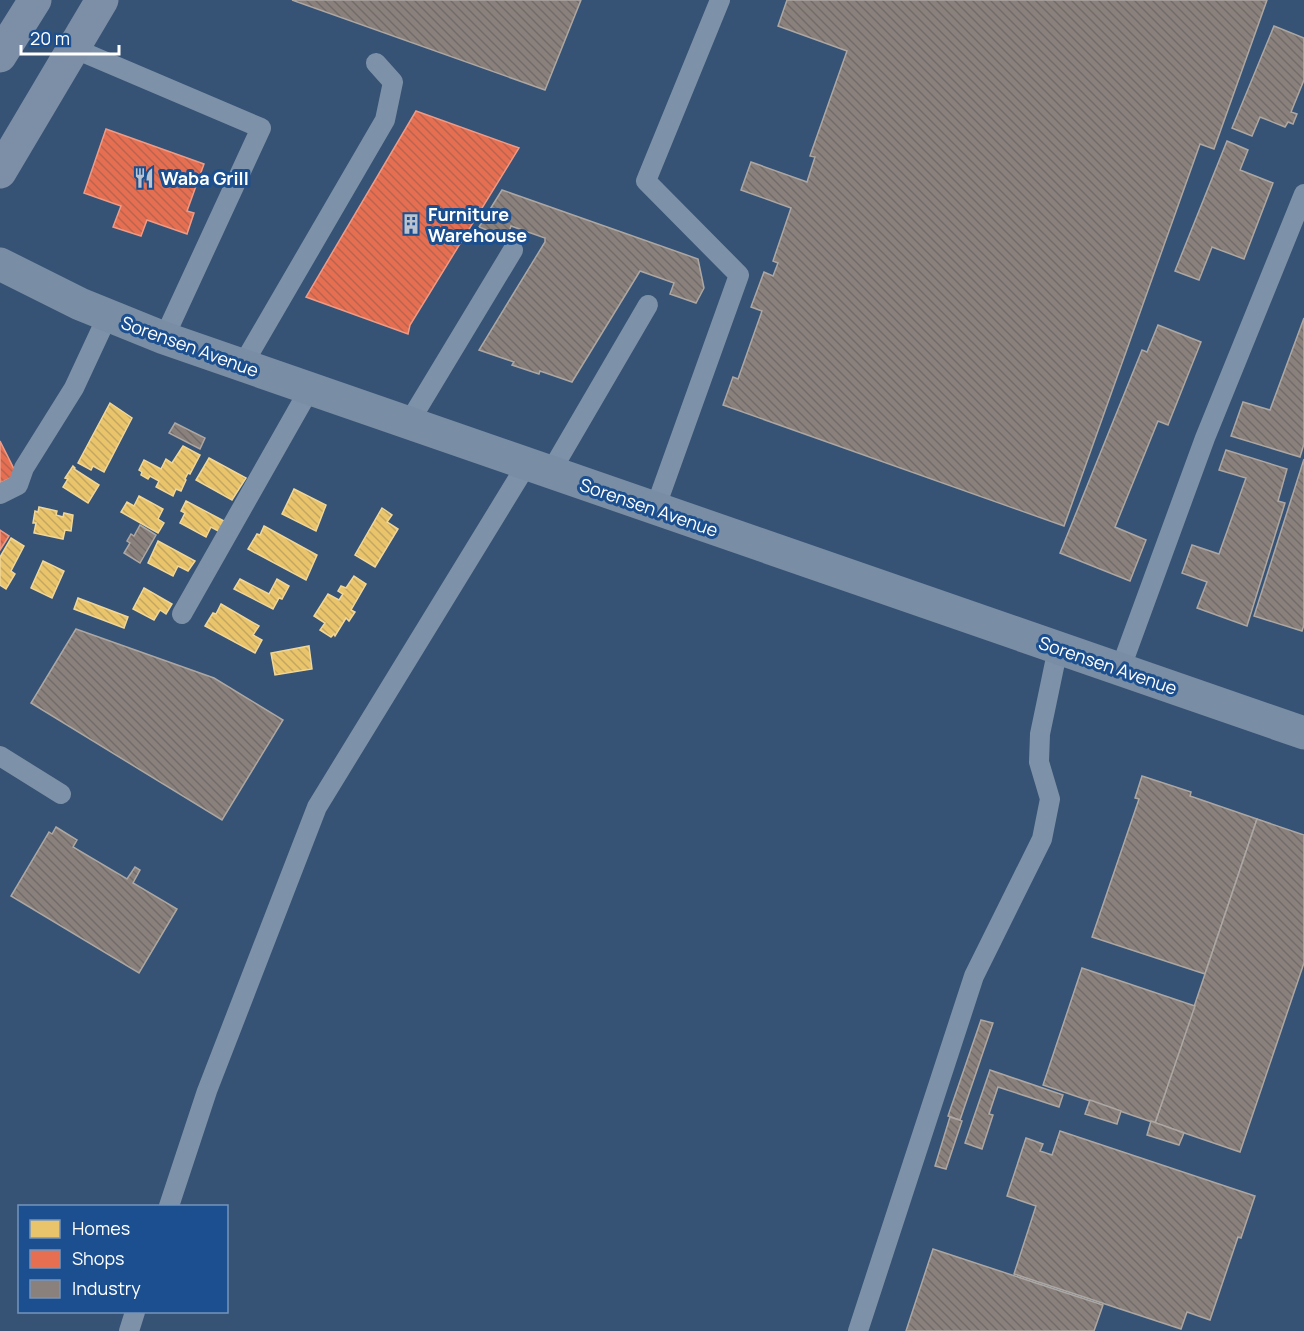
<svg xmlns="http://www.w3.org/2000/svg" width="1304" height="1331" viewBox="0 0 1304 1331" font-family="Manrope,sans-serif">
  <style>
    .homes { fill: url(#homes-back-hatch); stroke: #f0d697; stroke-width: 1.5 }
    .shops { fill: url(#shops-back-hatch); stroke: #ee9a85; stroke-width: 1.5 }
    .industry { fill: url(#industry-back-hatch); stroke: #ada7a3; stroke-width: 1.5 }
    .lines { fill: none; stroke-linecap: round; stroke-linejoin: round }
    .lane { stroke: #7d92a8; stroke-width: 20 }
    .secondary { stroke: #798da4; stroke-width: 33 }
    .primary { stroke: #7d8ea7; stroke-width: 33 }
    .labels { text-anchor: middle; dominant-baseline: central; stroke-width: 6; stroke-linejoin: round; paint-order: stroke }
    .poi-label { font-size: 18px; font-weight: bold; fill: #fff; stroke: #1b4f8f; text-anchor: start }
    .street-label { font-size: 18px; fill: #fff; stroke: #1b4f8f }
  </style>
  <defs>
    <pattern id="homes-back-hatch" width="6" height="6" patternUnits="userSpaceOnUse" patternTransform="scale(1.5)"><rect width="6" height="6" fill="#e9c46a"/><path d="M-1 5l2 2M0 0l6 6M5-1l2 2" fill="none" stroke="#c2a662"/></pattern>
    <pattern id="shops-back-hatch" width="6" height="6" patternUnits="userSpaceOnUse" patternTransform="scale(1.5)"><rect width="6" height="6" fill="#e76f51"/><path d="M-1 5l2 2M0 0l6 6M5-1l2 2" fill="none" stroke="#b86450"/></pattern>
    <pattern id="industry-back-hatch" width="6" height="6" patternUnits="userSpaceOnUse" patternTransform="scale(1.5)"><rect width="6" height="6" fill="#8a817c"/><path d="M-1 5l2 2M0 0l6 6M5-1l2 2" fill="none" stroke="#716c69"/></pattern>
  </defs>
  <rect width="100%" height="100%" fill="#365274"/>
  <g class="homes">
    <path d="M110,403L132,418L104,472L93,466L91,470L78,463Z"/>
    <path d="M183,446L200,455L190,474L188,473L185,479L186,480L181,491L176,489L173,496L156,487L159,481L150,476L148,479L141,475L142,472L139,470L144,460L161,469L166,459L172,463Z"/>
    <path d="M209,458L246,478L232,500L196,480Z"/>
    <path d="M73,466L75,468L74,469L99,485L88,503L63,487L68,479L65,478Z"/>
    <path d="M294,489L326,505L316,531L282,514Z"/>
    <path d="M139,496L163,509L158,519L164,523L158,533L121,512L127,502L134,506Z"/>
    <path d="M186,501L226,522L220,532L211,527L206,537L180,523L185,513L181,511Z"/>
    <path d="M39,507L57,511L56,515L63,517L64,513L73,515L71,531L65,530L63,539L34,533L36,523H33L35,511L38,512Z"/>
    <path d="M382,508L392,515L387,522L398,529L375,567L355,555Z"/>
    <path d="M264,526L317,555L306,580L248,549L257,534L260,535Z"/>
    <path d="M11,538L24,546L11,571L15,574L6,589L0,585V557Z"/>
    <path d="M158,541L195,561L188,571L178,566L173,576L148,563Z"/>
    <path d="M43,561L64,571L52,598L31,588Z"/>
    <path d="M354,576L366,584L351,610L355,612L349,621L346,618L335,636L334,634L331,637L320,630L325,623L314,616L328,594L339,600L343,594L338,591L341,586L346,588Z"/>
    <path d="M240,579L269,594L277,579L289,586L282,599L279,598L273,609L234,589Z"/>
    <path d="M144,588L172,604L166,614L160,610L154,620L133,609Z"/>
    <path d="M78,598L128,617L124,628L74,609Z"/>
    <path d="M221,604L259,626L253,635L262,640L255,653L205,626L213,613L216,614Z"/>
    <path d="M309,646L312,669L275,675L271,653Z"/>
  </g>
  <g class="shops">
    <path d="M416,111L519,148L410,325L408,334L306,297Z"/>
    <path d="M106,129L204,164L187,211L194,213L187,234L147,220L141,236L113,227L121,206L84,193Z"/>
    <path d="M0,441L17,475L0,483Z"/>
    <path d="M0,530L9,536L0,550Z"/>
  </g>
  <g class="industry">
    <path d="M292,0H581L545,90Z"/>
    <path d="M787,0H1267L1214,149L1200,144L1064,526L723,405L733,377L738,379L762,311L751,307L764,272L773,276L778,263L773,261L791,208L741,190L751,162L807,182L815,157L810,156L847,51L778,26Z"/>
    <path d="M1274,26L1304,38V80L1291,112L1297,114L1293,124L1288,122L1285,127L1260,117L1252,136L1232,128Z"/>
    <path d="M1227,141L1248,150L1240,170L1273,183L1244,259L1212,247L1199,280L1175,271Z"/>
    <path d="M502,190L698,259L704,288L696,303L670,294L674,283L640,271L572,382L540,371L539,374L512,365L514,362L479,350L545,242V238L511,226L507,238L479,227Z"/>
    <path d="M1304,318V444L1300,457L1231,436L1243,402L1270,410Z"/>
    <path d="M1158,325L1201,342L1168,425L1158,421L1115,527L1146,540L1130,581L1060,553L1142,350L1147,352Z"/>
    <path d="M175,423L205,438L200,449L169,433Z"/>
    <path d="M1226,450L1287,469L1278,501L1285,503L1247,626L1197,608L1207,582L1182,573L1192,545L1219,554L1246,478L1219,470Z"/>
    <path d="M1304,459V625L1302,631L1254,616Z"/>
    <path d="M140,525L156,535L140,563L124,553L130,543L127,541L131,534L134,536Z"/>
    <path d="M76,629L214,678L283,720L222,820L31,703Z"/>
    <path d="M1142,776L1191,792L1190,796L1257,819L1205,974L1092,937L1139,799L1135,798Z"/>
    <path d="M1257,819L1304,835V963L1240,1152L1155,1123Z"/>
    <path d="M56,827L77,840L73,847L127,879L135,867L140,870L133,883L177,909L139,973L11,896L49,832L52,834Z"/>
    <path d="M1082,968L1195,1006L1155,1123L1043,1085Z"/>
    <path d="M981,1020L993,1023L960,1120L948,1116Z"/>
    <path d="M990,1070L1063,1095L1059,1107L998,1087L989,1114L993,1115L982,1149L965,1143Z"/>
    <path d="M1090,1100L1121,1111L1117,1124L1085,1114Z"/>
    <path d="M950,1117L962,1121L946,1169L935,1166Z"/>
    <path d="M1151,1121L1184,1133L1179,1145L1147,1135Z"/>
    <path d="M1060,1131L1255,1196L1241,1238L1238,1237L1210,1320L1187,1312L1181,1329L1014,1274L1036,1206L1007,1196L1026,1138L1043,1144L1040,1151L1052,1155Z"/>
    <path d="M933,1249L1103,1305L1094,1331H906Z"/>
  </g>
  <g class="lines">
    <g class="lane">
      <path d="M73,48L261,128L164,338"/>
      <path d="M242,366L385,120L393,82L376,63"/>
      <path d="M408,424L513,250"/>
      <path d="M550,473L648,305"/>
      <path d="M0,494L18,485L24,468L74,388L108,315"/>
      <path d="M655,509L739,275L646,181L720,0"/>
      <path d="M182,614L309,390"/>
      <path d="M1120,670L1205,438L1304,194"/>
      <path d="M0,756L61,794"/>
      <path d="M169,1206L207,1091L317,807L527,464"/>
      <path d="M129,1331L135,1312"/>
      <path d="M858,1331L974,976L1042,839L1050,799L1039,762L1040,734L1058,648"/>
    </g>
    <path class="secondary" d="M0,264L80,304L164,338L1304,733"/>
    <g class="primary">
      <path d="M0,56L35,0"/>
      <path d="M0,172L102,0"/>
    </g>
  </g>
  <defs>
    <g id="restaurant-bare" transform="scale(1.62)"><path d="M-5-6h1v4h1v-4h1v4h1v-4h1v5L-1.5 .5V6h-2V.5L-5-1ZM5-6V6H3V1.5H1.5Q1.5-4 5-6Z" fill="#b9c2ce" stroke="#1b4f8f" stroke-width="2.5" paint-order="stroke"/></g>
    <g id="building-bare" transform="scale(1.62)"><path d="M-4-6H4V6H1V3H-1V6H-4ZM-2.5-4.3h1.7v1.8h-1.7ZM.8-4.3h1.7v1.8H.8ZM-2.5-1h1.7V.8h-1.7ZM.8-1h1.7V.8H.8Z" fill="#b9c2ce" stroke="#1b4f8f" stroke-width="2.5" paint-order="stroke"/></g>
  </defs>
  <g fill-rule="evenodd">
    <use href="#restaurant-bare" x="144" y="178"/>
    <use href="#building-bare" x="411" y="224"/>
  </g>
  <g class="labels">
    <g class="poi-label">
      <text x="161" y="178">Waba Grill</text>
      <text x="428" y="214">Furniture<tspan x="428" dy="21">Warehouse</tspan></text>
    </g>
    <g class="street-label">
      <text transform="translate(190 346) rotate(20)">Sorensen Avenue</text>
      <text transform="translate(649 507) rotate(19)">Sorensen Avenue</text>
      <text transform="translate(1108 665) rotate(19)">Sorensen Avenue</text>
    </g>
  </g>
  <rect x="18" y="1205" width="210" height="108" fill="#1b4f8f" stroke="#7695bc" stroke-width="1.5"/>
  <rect x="30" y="1220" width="30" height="18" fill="#e9c46a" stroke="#7695bc" stroke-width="1.5"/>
  <text x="72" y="1235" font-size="18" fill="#ffffff">Homes</text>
  <rect x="30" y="1250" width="30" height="18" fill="#e76f51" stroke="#7695bc" stroke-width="1.5"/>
  <text x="72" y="1265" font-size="18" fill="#ffffff">Shops</text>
  <rect x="30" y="1280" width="30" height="18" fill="#8a817c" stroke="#7695bc" stroke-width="1.5"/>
  <text x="72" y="1295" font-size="18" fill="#ffffff">Industry</text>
  <path d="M21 45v9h98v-9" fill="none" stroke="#ffffff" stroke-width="3"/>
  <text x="30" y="45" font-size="18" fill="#ffffff" stroke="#1b4f8f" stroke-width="4.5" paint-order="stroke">20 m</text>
</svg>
